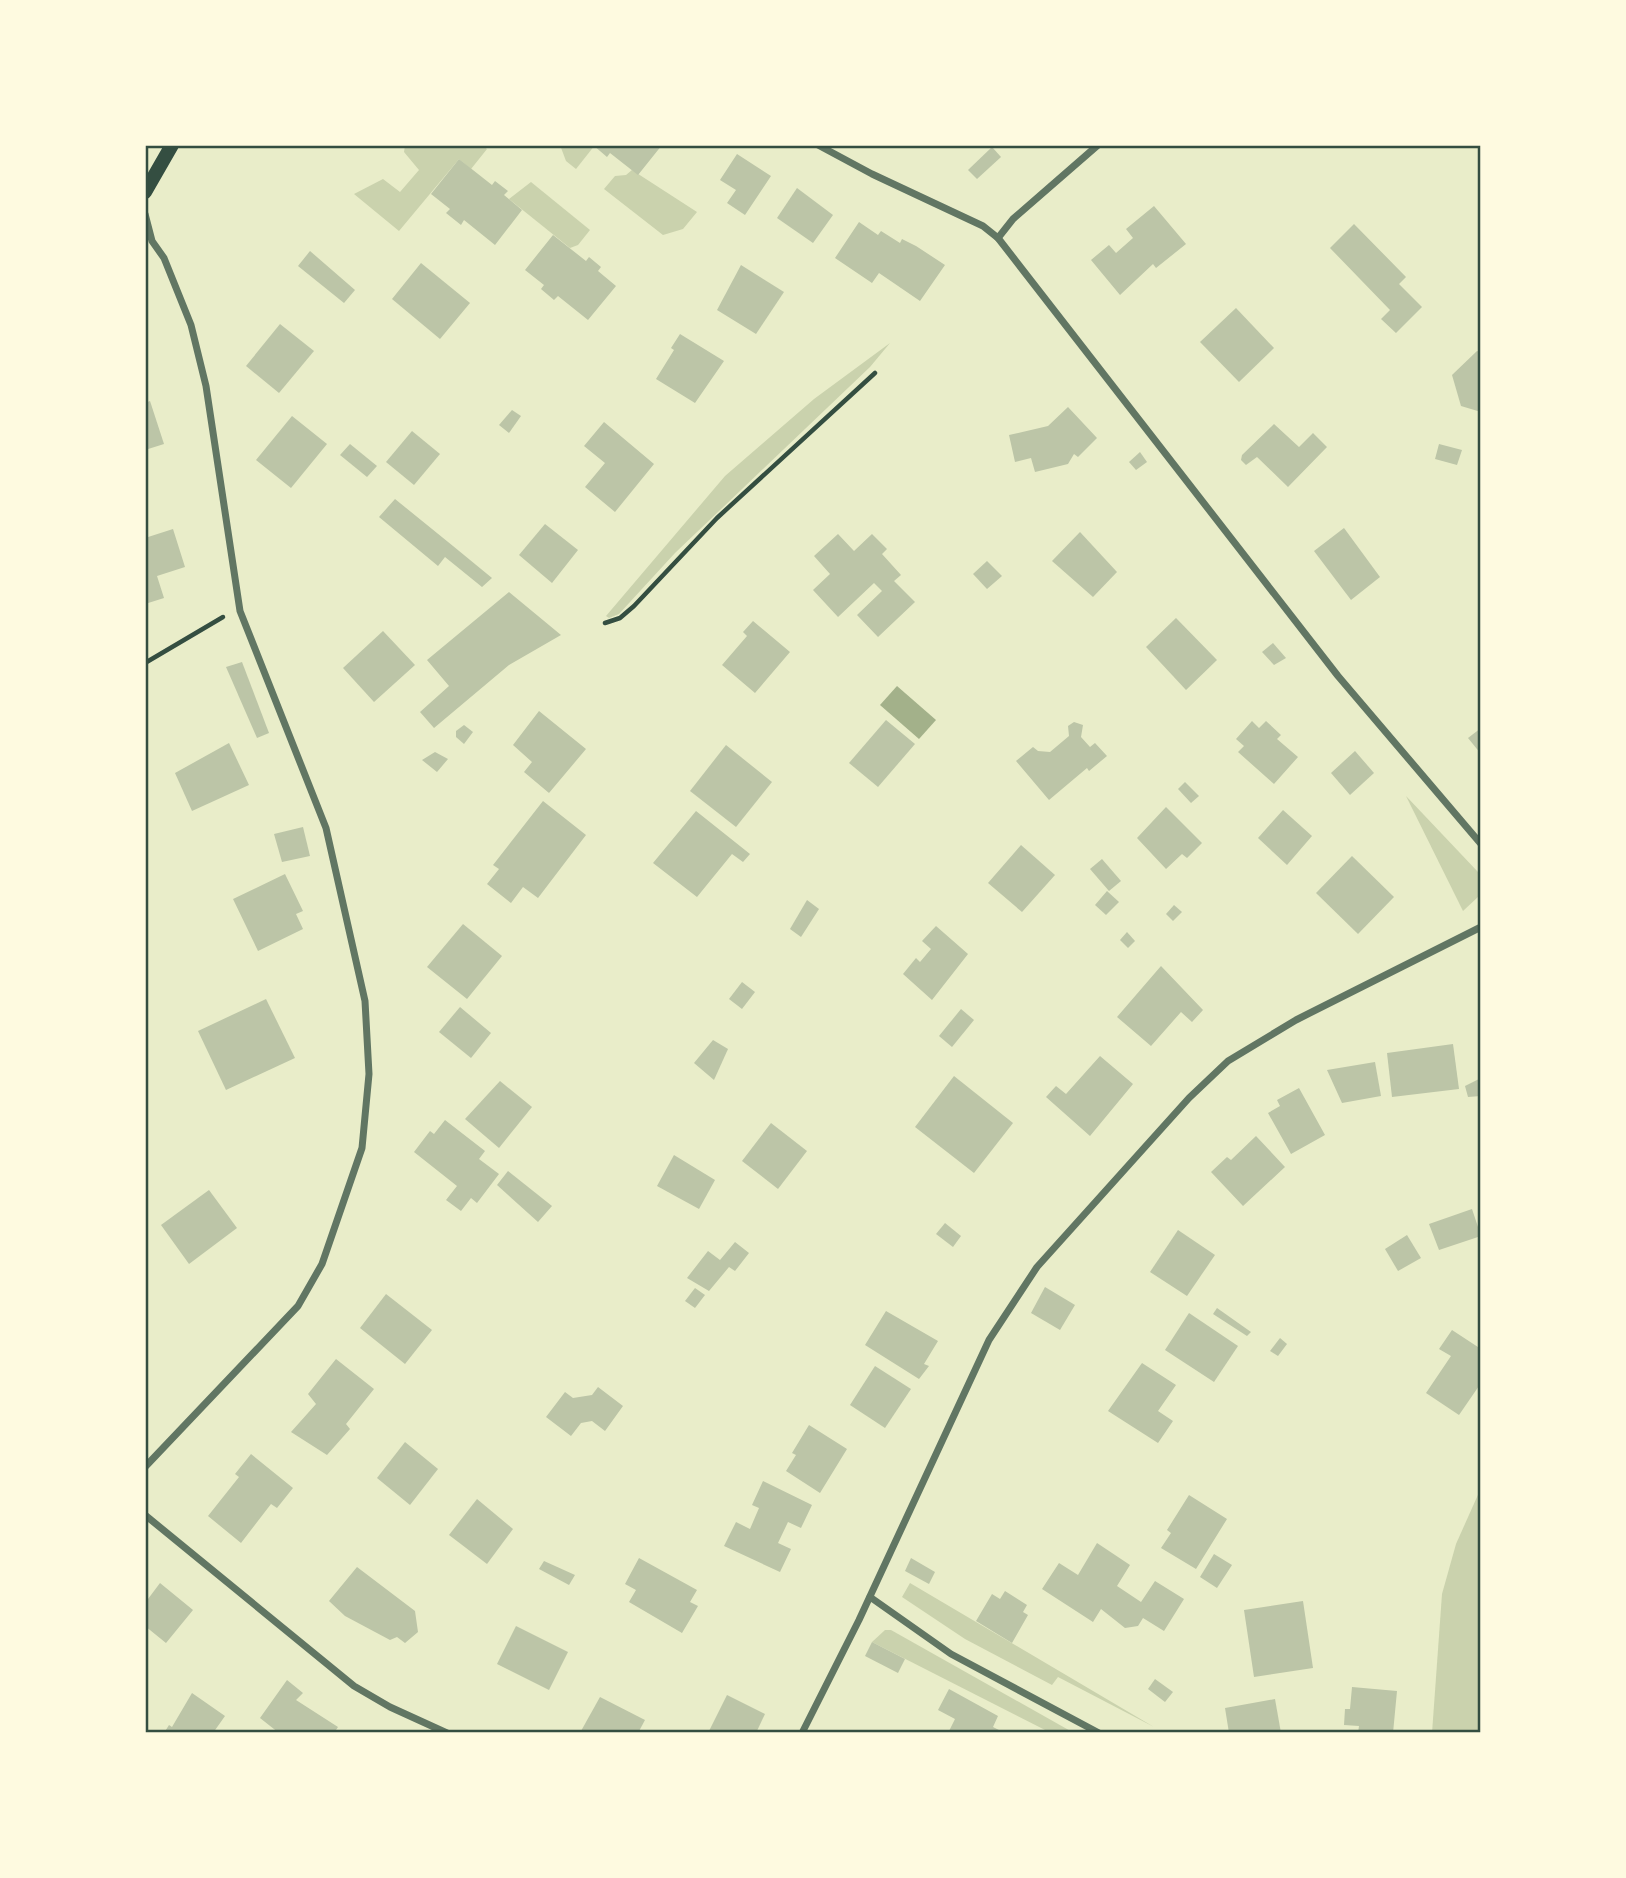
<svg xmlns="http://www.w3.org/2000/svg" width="1626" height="1878" viewBox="0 0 1626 1878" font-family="'Work Sans',sans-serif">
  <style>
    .green { fill: #cad2ad }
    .water { fill: #a3b18a }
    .building { fill: #bcc5a7 }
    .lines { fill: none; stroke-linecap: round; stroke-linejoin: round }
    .path { stroke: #344e41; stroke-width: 4.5 }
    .minor { stroke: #617663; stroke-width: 7 }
    .secondary { stroke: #344e41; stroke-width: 14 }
    .neatline { fill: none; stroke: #344e41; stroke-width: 2.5 }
  </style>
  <rect width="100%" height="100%" fill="#e9edc9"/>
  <g class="green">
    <path d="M405,145H482L487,149L471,169L459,159L399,231L354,194L383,179L400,192L419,170L404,152Z"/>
    <path d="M560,145H595L576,169L566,161Z"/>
    <path d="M632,170L697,212L683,229L663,235L604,189L615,176L626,175Z"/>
    <path d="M531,182L590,230L578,245L570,248L509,199Z"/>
    <path d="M890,343L870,367L675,553L619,614L609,618L606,616L725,476L814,399Z"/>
    <path d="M1406,796L1478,872L1479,896L1463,911Z"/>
    <path d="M1481,1488V1733H1432L1442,1594L1456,1544Z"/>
    <path d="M910,1583L1154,1727L1058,1677L1052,1685L965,1639L902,1597Z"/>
    <path d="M885,1630H891L1074,1733H1051L872,1642Z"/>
  </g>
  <path class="water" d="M897,686L936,720L919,739L880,705Z"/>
  <g class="building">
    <path d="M593,145H662L638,175L610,153L607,157Z"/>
    <path d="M992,147L1001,157L977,179L968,170Z"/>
    <path d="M737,154L771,176L745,215L727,203L736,190L720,180Z"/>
    <path d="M459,159L492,185L495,181L508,191L504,195L522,210L495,245L464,220L461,225L446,213L450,209L431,194Z"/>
    <path d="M797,188L833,215L813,243L777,218Z"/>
    <path d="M1154,206L1186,244L1156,268L1153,264L1120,295L1091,260L1109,245L1116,253L1133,238L1126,229Z"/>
    <path d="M859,222L878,235L881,231L900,243L902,239L916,246L945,265L920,301L879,273L872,283L835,258Z"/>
    <path d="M1354,224L1406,277L1399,284L1422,307L1396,333L1381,319L1390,310L1330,248Z"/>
    <path d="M553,235L586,261L589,257L601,267L598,271L616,286L588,320L558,296L554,300L541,289L544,285L525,270Z"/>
    <path d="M310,251L355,290L344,303L298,266Z"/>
    <path d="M421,263L470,303L440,339L392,299Z"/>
    <path d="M741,265L784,292L756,334L717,310Z"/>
    <path d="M1236,308L1274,348L1239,382L1200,342Z"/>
    <path d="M280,324L314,351L279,393L246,366Z"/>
    <path d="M680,334L724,361L695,403L656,379L674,350L671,348Z"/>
    <path d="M1477,351L1481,352V412L1461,406L1452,375Z"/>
    <path d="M150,401L164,444L145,450V403Z"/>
    <path d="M1068,407L1097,438L1078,457L1074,454L1068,464L1035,472L1031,458L1015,462L1009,435L1048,426Z"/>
    <path d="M512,410L521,416L509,433L499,425Z"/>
    <path d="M292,416L327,444L291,488L256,460Z"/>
    <path d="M604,422L654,464L615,512L585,487L605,463L584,446Z"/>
    <path d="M1274,424L1299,447L1313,433L1327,447L1288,487L1257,457L1246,465L1241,460L1242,455Z"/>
    <path d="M412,431L440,454L414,485L386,462Z"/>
    <path d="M350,444L377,466L367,477L340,455Z"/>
    <path d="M1439,444L1462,450L1457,465L1435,459Z"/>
    <path d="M1140,452L1147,462L1136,470L1129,462Z"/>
    <path d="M395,499L453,546L492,578L482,587L445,557L438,566L379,517Z"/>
    <path d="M545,524L578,550L552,583L519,555Z"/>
    <path d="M1344,528L1380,577L1351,600L1314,551Z"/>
    <path d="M173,529L185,567L157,576L164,598L145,604V538Z"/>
    <path d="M1080,532L1117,572L1093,597L1052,561Z"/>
    <path d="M838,534L854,551L872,534L887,549L882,554L901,575L894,581L915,602L878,637L857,615L882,591L874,583L838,617L813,590L830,574L814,556Z"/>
    <path d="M987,561L1002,576L987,589L973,574Z"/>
    <path d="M509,592L561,635L509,665L434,728L420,712L449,686L427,660Z"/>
    <path d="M1176,618L1217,660L1186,690L1146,647Z"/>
    <path d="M753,621L790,652L755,693L722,665L747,636L743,632Z"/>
    <path d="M383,631L415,665L374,702L343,668Z"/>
    <path d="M1273,643L1286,658L1274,665L1262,652Z"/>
    <path d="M242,662L269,733L257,738L226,667Z"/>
    <path d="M539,711L586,749L549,793L524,772L532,762L513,745Z"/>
    <path d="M886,720L915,744L878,787L849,763Z"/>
    <path d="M1252,721L1259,728L1266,721L1281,735L1277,739L1298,757L1274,784L1238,752L1244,746L1236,739Z"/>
    <path d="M1074,722L1083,725L1081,737L1090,747L1095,743L1107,756L1089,771L1087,768L1049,800L1016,761L1033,747L1038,751L1050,752L1069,736L1068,726Z"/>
    <path d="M464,725L473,732L464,744L456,737V731Z"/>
    <path d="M1481,728V754L1468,738Z"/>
    <path d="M229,743L249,785L192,811L175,773Z"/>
    <path d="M726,745L772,782L736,827L690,791Z"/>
    <path d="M1355,751L1374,773L1350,795L1331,773Z"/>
    <path d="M435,752L448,759L437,772L422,760Z"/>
    <path d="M1185,782L1199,796L1191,803L1178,789Z"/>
    <path d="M543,801L586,835L538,898L523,887L511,903L487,884L499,869L493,865Z"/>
    <path d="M1166,807L1202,843L1187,858L1182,854L1166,869L1137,838Z"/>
    <path d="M1283,810L1312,836L1287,865L1258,838Z"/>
    <path d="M696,811L750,854L743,862L732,854L697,897L653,863Z"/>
    <path d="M303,827L310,856L282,862L274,834Z"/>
    <path d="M1021,845L1055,875L1022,912L988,883Z"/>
    <path d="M1352,856L1394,897L1358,934L1316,893Z"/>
    <path d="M1102,859L1121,881L1109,891L1090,869Z"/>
    <path d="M285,874L303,911L296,914L303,929L258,951L233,899Z"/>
    <path d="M1107,891L1119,902L1106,915L1095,905Z"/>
    <path d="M807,900L819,909L801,937L790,929Z"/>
    <path d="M1174,905L1182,912L1173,921L1166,914Z"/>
    <path d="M463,924L502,956L467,999L427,967Z"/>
    <path d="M936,926L968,954L932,1000L903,974L916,958L920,962L931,949L922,941Z"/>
    <path d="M1127,932L1135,941L1128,948L1120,940Z"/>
    <path d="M1161,966L1203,1010L1192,1022L1181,1012L1151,1046L1117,1017Z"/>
    <path d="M742,982L755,992L742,1009L729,999Z"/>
    <path d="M266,999L295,1058L226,1090L198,1031Z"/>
    <path d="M460,1007L491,1033L471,1058L439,1032Z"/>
    <path d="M961,1009L974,1020L952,1047L939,1036Z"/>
    <path d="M713,1040L728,1049L714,1080L694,1063Z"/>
    <path d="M1453,1044L1459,1089L1392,1097L1387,1053Z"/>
    <path d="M1100,1056L1133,1084L1090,1136L1046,1097L1056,1086L1066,1094Z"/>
    <path d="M1375,1062L1381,1096L1342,1103L1327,1070Z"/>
    <path d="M954,1076L1013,1123L974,1173L915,1127Z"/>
    <path d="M1481,1078V1096L1468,1097L1465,1086Z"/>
    <path d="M500,1081L532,1107L499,1148L465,1119Z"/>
    <path d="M1299,1088L1325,1135L1291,1154L1268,1113L1280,1106L1277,1100Z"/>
    <path d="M445,1120L485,1151L479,1159L499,1174L477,1203L471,1198L461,1211L446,1200L457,1186L414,1152L430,1131L434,1134Z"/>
    <path d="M771,1123L807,1151L778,1189L742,1161Z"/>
    <path d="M1256,1136L1285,1167L1243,1206L1211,1172L1227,1157L1231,1160Z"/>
    <path d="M674,1155L715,1180L699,1209L657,1186Z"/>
    <path d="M508,1171L552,1206L538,1222L497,1185Z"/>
    <path d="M209,1190L237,1228L189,1264L161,1225Z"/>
    <path d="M1472,1209L1481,1236L1439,1250L1429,1224Z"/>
    <path d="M945,1223L961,1236L953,1247L936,1234Z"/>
    <path d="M1178,1230L1215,1255L1187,1296L1150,1272Z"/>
    <path d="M1407,1235L1421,1258L1398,1271L1385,1249Z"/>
    <path d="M735,1242L749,1253L735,1271L729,1267L709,1291L687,1278L708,1251L720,1260Z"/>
    <path d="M1045,1287L1075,1305L1060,1330L1031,1313Z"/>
    <path d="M695,1288L705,1295L695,1308L685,1301Z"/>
    <path d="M386,1294L432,1330L405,1364L360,1328Z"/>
    <path d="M1217,1308L1251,1332L1247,1336L1213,1314Z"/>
    <path d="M886,1311L938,1341L924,1364L929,1366L919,1379L865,1345Z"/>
    <path d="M1189,1313L1238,1346L1214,1382L1165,1350Z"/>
    <path d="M1452,1330L1481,1349V1383L1459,1415L1426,1393L1451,1356L1439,1349Z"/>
    <path d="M1280,1338L1287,1344L1278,1356L1270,1351Z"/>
    <path d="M336,1359L374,1389L346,1424L350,1429L327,1455L291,1432L316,1404L308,1394Z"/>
    <path d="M1142,1363L1176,1385L1158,1411L1173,1421L1158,1443L1108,1411Z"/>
    <path d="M875,1366L911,1389L885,1428L850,1405Z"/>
    <path d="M598,1387L623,1406L605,1431L592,1421L581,1423L571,1436L546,1417L565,1392L573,1398L592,1395Z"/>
    <path d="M809,1425L847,1449L820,1493L786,1471L796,1455L792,1453Z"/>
    <path d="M405,1442L438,1469L410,1505L377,1478Z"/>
    <path d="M251,1454L293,1488L277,1508L271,1504L241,1543L208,1516L239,1477L235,1474Z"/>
    <path d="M763,1481L812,1505L801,1528L788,1522L778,1543L791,1549L780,1572L724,1546L736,1522L750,1529L759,1508L752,1505Z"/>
    <path d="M1189,1495L1227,1519L1196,1569L1161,1548L1171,1533L1167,1530Z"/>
    <path d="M477,1499L513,1529L487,1564L449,1535Z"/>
    <path d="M1097,1543L1130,1565L1117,1586L1141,1602L1155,1581L1184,1599L1164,1631L1143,1618L1138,1626L1125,1628L1101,1609L1093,1622L1042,1589L1059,1563L1078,1575Z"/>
    <path d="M1214,1554L1232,1565L1217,1588L1200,1577Z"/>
    <path d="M639,1558L697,1590L690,1602L698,1606L682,1633L629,1602L636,1590L625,1584Z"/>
    <path d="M911,1558L935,1572L929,1584L905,1571Z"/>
    <path d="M544,1561L575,1575L569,1585L539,1569Z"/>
    <path d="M357,1567L415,1611L418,1632L405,1643L397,1637L390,1640L345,1616L329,1601Z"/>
    <path d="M160,1583L193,1610L166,1643L145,1626V1597L148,1599Z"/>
    <path d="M1005,1591L1027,1605L1023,1612L1028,1615L1012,1643L976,1621L992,1594L1000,1599Z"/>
    <path d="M1303,1601L1313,1668L1254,1677L1244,1610Z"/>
    <path d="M516,1626L568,1652L549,1690L497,1664Z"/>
    <path d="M872,1642L905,1659L898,1673L865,1656Z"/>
    <path d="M1155,1679L1173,1692L1165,1702L1148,1689Z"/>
    <path d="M287,1680L303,1693L296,1700L338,1727L336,1730L340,1733H279L260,1718Z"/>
    <path d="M1352,1687L1397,1691L1393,1733H1358L1359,1726L1344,1725L1345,1709H1350Z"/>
    <path d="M949,1689L998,1716L993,1727L999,1730L998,1733H948L955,1719L938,1710Z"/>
    <path d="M192,1693L225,1716L213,1733H164L169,1725L172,1727Z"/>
    <path d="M727,1695L765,1714L756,1733H708Z"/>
    <path d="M600,1697L645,1720L638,1733L581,1731Z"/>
    <path d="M1275,1699L1281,1733H1229L1225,1708Z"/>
  </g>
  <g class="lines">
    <g class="path">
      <path d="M605,623L620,618L634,606L717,518L875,373"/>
      <path d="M145,663L223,617"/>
    </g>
    <g class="minor">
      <path d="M818,145L872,174L983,226L998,238L1338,676L1481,844"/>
      <path d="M145,214L152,241L164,258L191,325L206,386L240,611L326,828L365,1001L369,1074L362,1148L322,1264L298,1306L145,1467"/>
      <path d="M998,238L1013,219L1098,145"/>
      <path d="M145,1515L354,1686L390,1707L447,1733"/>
      <path d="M870,1597L951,1654L1099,1733"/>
      <path d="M802,1733L859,1620L989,1340L1037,1267L1189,1098L1228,1061L1296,1020L1481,927"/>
    </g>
    <path class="secondary" d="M145,192L172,145"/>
  </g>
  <rect width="1626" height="1878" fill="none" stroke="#fefae0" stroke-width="294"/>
  <rect x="147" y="147" width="1332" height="1584" class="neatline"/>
</svg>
